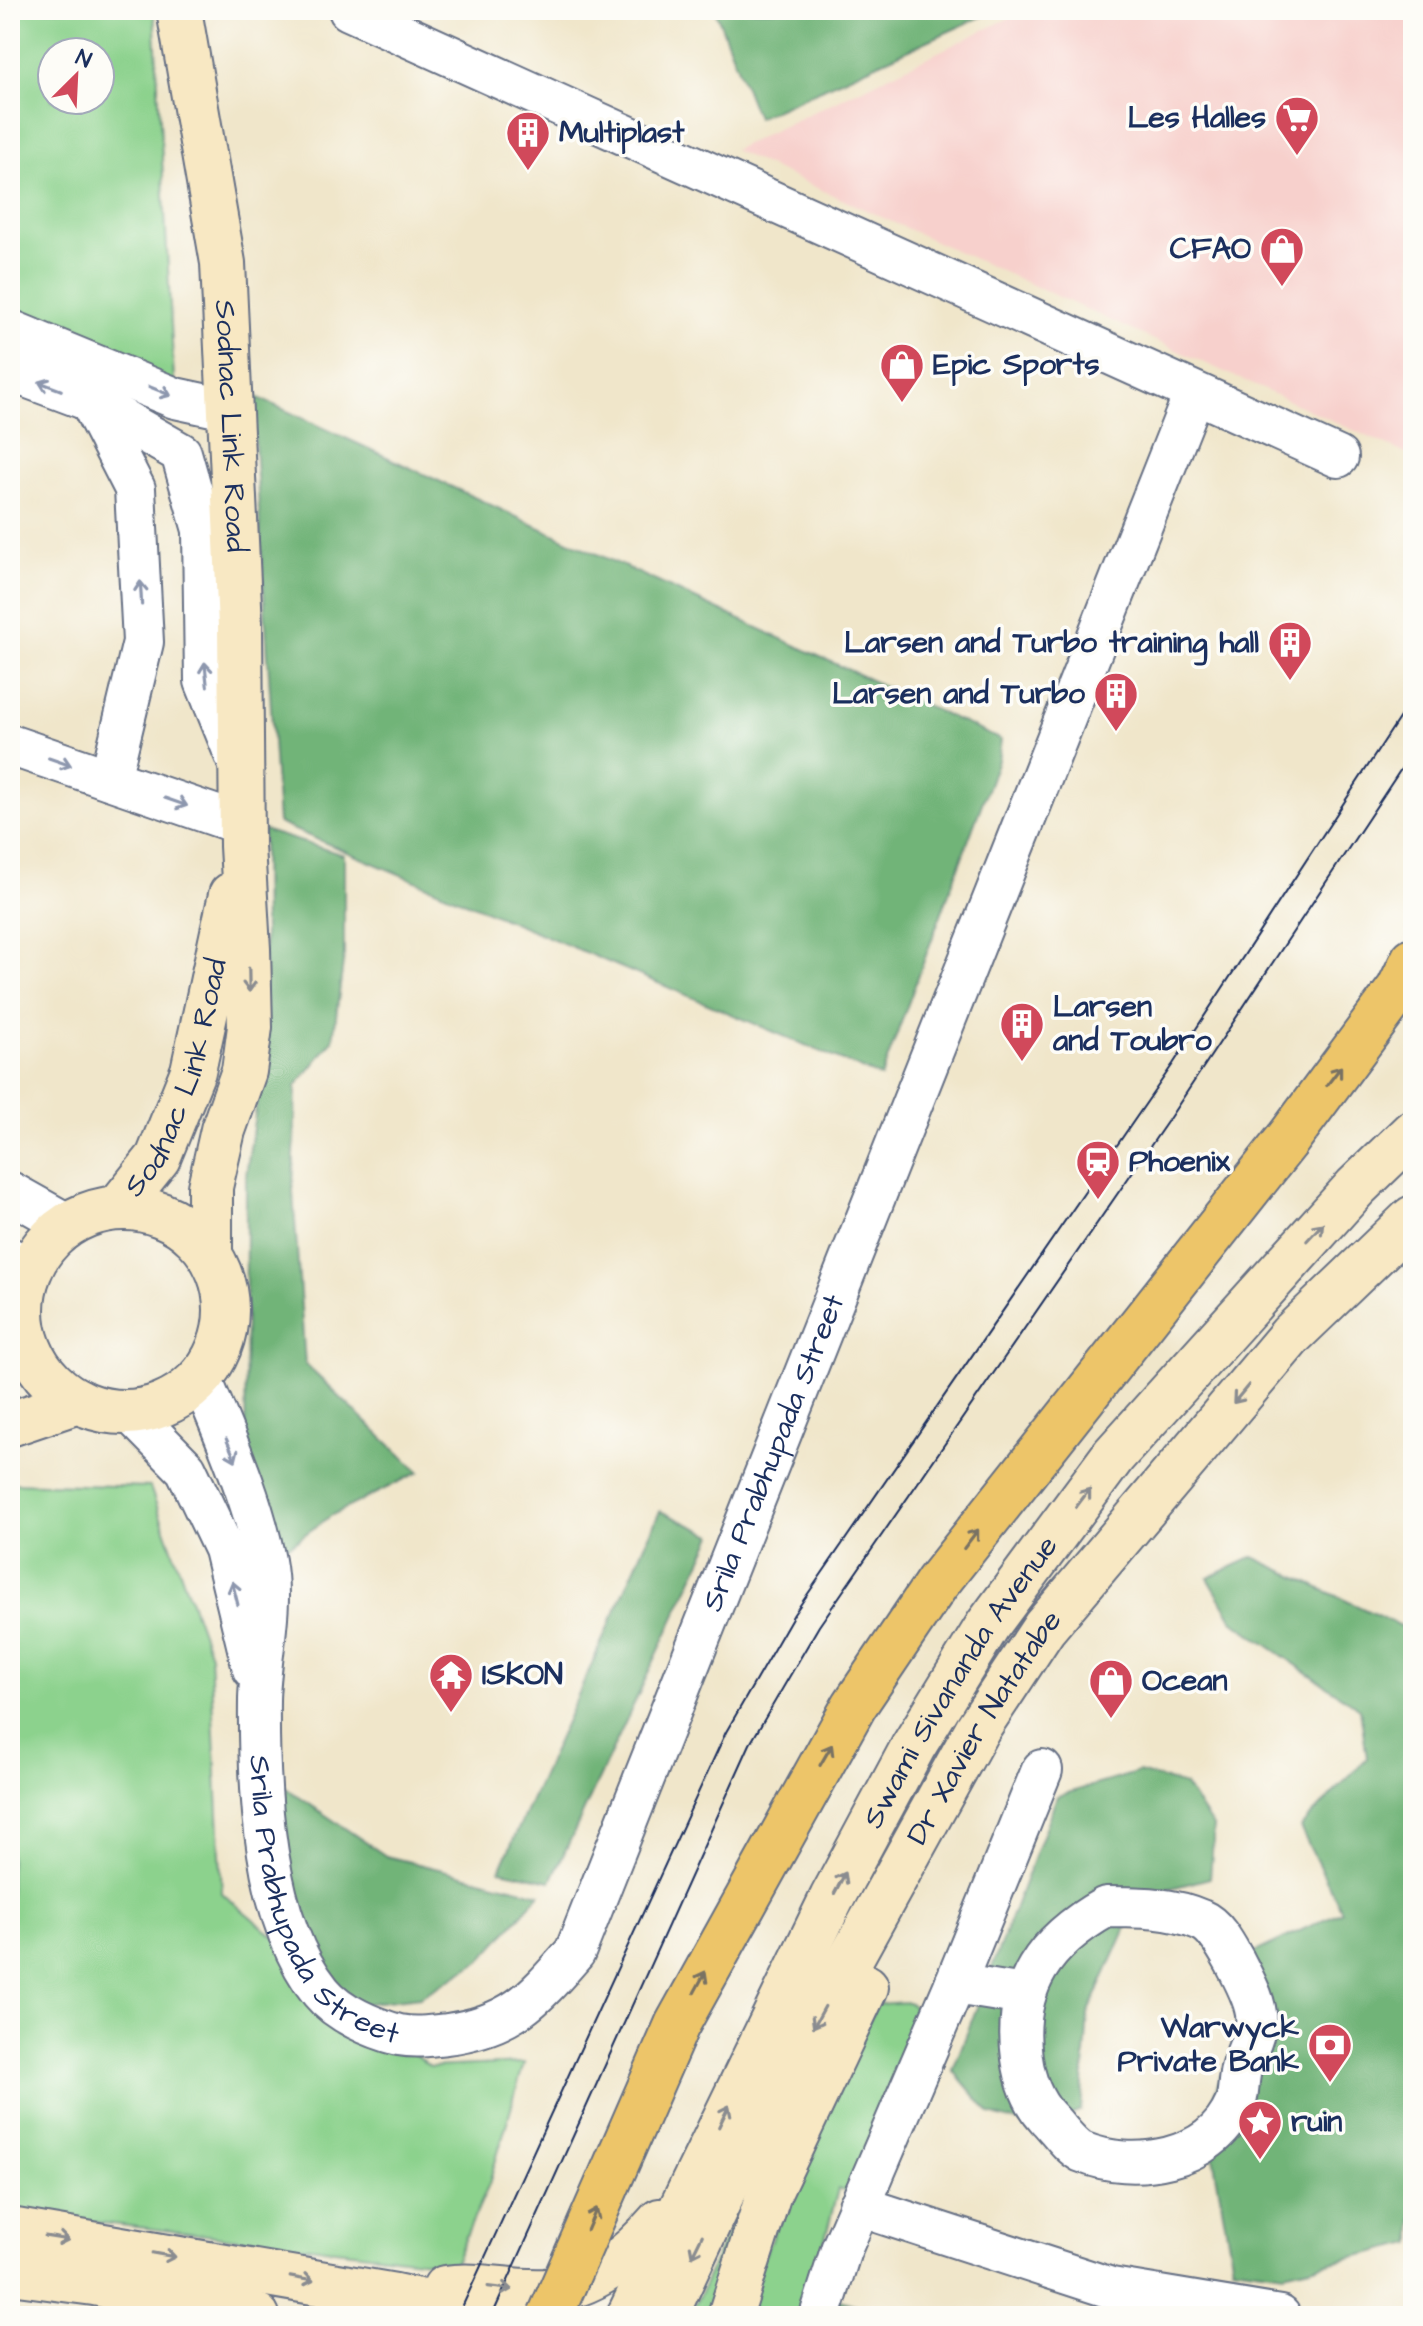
<svg xmlns="http://www.w3.org/2000/svg" width="1423" height="2326" viewBox="0 0 1423 2326" font-family="'Architects Daughter',sans-serif">
  <style>
    .built { fill: #f7d0cc }
    .green { fill: #8cd28d; stroke: #548076; stroke-width: 2; fill-rule: evenodd }
    .forest { fill: #71b478; stroke: #46726b; stroke-width: 2 }
    .lines { fill: none; stroke-linecap: round; stroke-linejoin: round }
    .street-casing { stroke: #666f84; stroke-width: 44 }
    .secondary-casing { stroke: #666f84; stroke-width: 48 }
    .highway-casing { stroke: #666f84; stroke-width: 48 }
    .street { stroke: #fff; stroke-width: 40 }
    .secondary { stroke: #f8e8c3; stroke-width: 44 }
    .highway { stroke: #edc569; stroke-width: 44 }
    .tram { stroke: #1b2f5e; stroke-width: 2 }
    .highway-bridge-casing { stroke: #666f84; stroke-width: 48; stroke-linecap: butt }
    .highway-bridge { stroke: #edc569; stroke-width: 44 }
    .oneway { stroke: #8d97ae }
    .oneway2 { stroke: #8a8c90 }
    .oneway3 { stroke: #797263 }
    .labels { text-anchor: middle; dominant-baseline: central; stroke-width: 7; stroke-linejoin: round; paint-order: stroke }
    .poi-label { font-size: 30px; font-weight: bold; fill: #1b2f5e; stroke: #fdfcf7; text-anchor: start }
    .street-label { font-size: 30px; fill: #1b2f5e; stroke: #fdfcf7 }
  </style>
  <rect width="100%" height="100%" fill="#fdfcf7"/>
  <filter id="ink" filterUnits="userSpaceOnUse"><feTurbulence type="fractalNoise" baseFrequency=".0125" numOctaves="2"/><feDisplacementMap in="SourceGraphic" scale="16" xChannelSelector="R" yChannelSelector="G"/><feConvolveMatrix kernelMatrix="1 2 1 2 8 2 1 2 1" color-interpolation-filters="sRGB"/></filter>
  <filter id="wash" filterUnits="userSpaceOnUse"><feTurbulence type="fractalNoise" baseFrequency=".006" numOctaves="4" result="noise"/><feDisplacementMap in="SourceGraphic" scale="32" xChannelSelector="R" yChannelSelector="G"/><feGaussianBlur stdDeviation="1.8" result="paint"/><feColorMatrix in="noise" values="0 0 0 0 0 0 0 0 0 0 0 0 0 0 0 0 0 1.4 0 .05"/><feComposite in="paint" operator="in"/></filter>
  <g filter="url(#wash)">
    <rect width="100%" height="100%" fill="#f0e6ca"/>
    <g class="built">
      <path d="M527,10H572L565,25Z"/>
      <path d="M1026,10H1413V457L733,150Z"/>
    </g>
    <g class="green">
      <path d="M10,10H154L175,398L10,325ZM52,52H100V100H52Z"/>
      <path d="M10,1483L150,1487L210,1655L222,1893L430,2067L524,2063L489,2184L454,2264L10,2212Z"/>
      <path d="M908,2002L932,2023L864,2196L838,2189L805,2316H741L794,2180L877,2004Z"/>
      <path d="M760,2161L717,2316H690Z"/>
    </g>
    <g class="forest">
      <path d="M715,10H996L757,118Z"/>
      <path d="M252,395L1001,740L998,760L881,1077L278,823Z"/>
      <path d="M263,830L344,855V955L333,1040L296,1086L293,1192L305,1364L419,1472L332,1515L245,1577L246,1175L265,1047Z"/>
      <path d="M660,1511L713,1535L551,1881L500,1870Z"/>
      <path d="M1253,1557L1413,1632V2243L1284,2273L1233,2266L1207,2124L1220,2076L1255,2043L1251,1954L1342,1911L1300,1828L1367,1758L1360,1709L1234,1622L1208,1578Z"/>
      <path d="M1139,1772L1185,1785L1214,1828L1210,1878L1164,1890L1129,1921L1088,2014L1081,2111L1037,2128L990,2114L953,2070L1057,1796Z"/>
      <path d="M271,1778L386,1856L540,1894L480,1961L420,1997L354,2005L298,1938Z"/>
      <path d="M833,2298L891,2316H827Z"/>
    </g>
  </g>
  <g filter="url(#ink)">
    <g class="lines">
      <g class="street-casing">
        <g id="street">
          <path d="M349,10L1338,457"/>
          <path d="M10,330L175,398L231,410"/>
          <path d="M10,371L90,401L181,453L203,530L205,681L239,765"/>
          <path d="M90,401L135,489L140,585L143,642L110,779"/>
          <path d="M10,745L243,825"/>
          <path d="M10,1192L67,1224"/>
          <path d="M10,1258L23,1289"/>
          <path id="s1" d="M201,1378C225,1437 253,1498 265,1561C274,1609 260,1653 259,1700C258,1789 263,1920 321,1992C339,2014 373,2028 399,2035C416,2038 430,2036 447,2034C513,2025 534,1999 575,1952L1194,394"/>
          <path d="M130,1412L186,1469L224,1549L253,1669"/>
          <path d="M1106,1907C1138,1907 1172,1907 1201,1920C1216,1926 1227,1948 1235,1962C1243,1978 1259,2005 1256,2024C1254,2039 1245,2054 1241,2069C1238,2081 1239,2095 1235,2105C1211,2161 1133,2173 1082,2152C1070,2146 1058,2128 1048,2118C1033,2102 1025,2080 1022,2058C1012,1986 1045,1941 1106,1907Z"/>
          <path d="M955,1984L1024,1995"/>
          <path d="M859,2206L1111,2288L1280,2316"/>
          <path d="M820,2316L841,2250L955,1984L1042,1770"/>
        </g>
      </g>
      <g class="secondary-casing">
        <g id="secondary">
          <path id="s2" d="M179,10L223,263L240,626L242,846L248,949L250,1027L244,1071L223,1130L210,1187V1254"/>
          <circle cx="124" cy="1310" r="102"/>
          <path id="s3" d="M118,1208L158,1158L193,1071L231,895"/>
          <path d="M10,1424L78,1401"/>
          <path d="M10,2230L395,2296L490,2316"/>
          <path d="M10,2272L94,2283L257,2316"/>
          <path d="M445,2288C479,2283 511,2293 545,2291C593,2287 630,2256 660,2221"/>
          <path id="s4" d="M629,2316L832,1898L913,1747L988,1625L1114,1455L1356,1187L1413,1132"/>
          <path id="s5" d="M665,2316L729,2179L978,1728L1044,1628L1291,1335L1413,1218"/>
          <path d="M730,2316L769,2193L866,1987"/>
        </g>
      </g>
      <g class="highway-casing">
        <path id="highway" d="M1288,1139L1399,989L1413,960"/>
      </g>
      <use href="#street" class="street"/>
      <use href="#secondary" class="secondary"/>
      <use href="#highway" class="highway"/>
      <g class="tram">
        <path d="M458,2316L726,1732L794,1614L1173,1064L1413,697"/>
        <path d="M492,2316L750,1744L819,1626L1167,1122L1413,751"/>
      </g>
      <g class="highway-bridge-casing">
        <path id="highway-bridge" d="M550,2316L677,2025L854,1706L937,1583L1288,1139"/>
      </g>
      <use href="#highway-bridge" class="highway-bridge"/>
    </g>
    <defs><path id="oneway-shaft" d="M-6 0H5M1.5-3L5.5 0L1.5 3" fill="none" stroke-width="1.6" stroke-linecap="round" stroke-linejoin="round" transform="scale(2)"/></defs>
    <g class="oneway">
      <use href="#oneway-shaft" transform="translate(50 386) rotate(-159)"/>
      <use href="#oneway-shaft" transform="translate(160 391) rotate(22)"/>
      <use href="#oneway-shaft" transform="translate(141 593) rotate(-93)"/>
      <use href="#oneway-shaft" transform="translate(206 674) rotate(-96)"/>
      <use href="#oneway-shaft" transform="translate(60 762) rotate(19)"/>
      <use href="#oneway-shaft" transform="translate(176 802) rotate(19)"/>
      <use href="#oneway-shaft" transform="translate(231 1450) rotate(67)"/>
      <use href="#oneway-shaft" transform="translate(235 1593) rotate(-104)"/>
    </g>
    <g class="oneway2">
      <use href="#oneway-shaft" transform="translate(249 980) rotate(89)"/>
      <use href="#oneway-shaft" transform="translate(1315 1232) rotate(-47)"/>
      <use href="#oneway-shaft" transform="translate(1241 1394) rotate(130)"/>
      <use href="#oneway-shaft" transform="translate(1083 1498) rotate(-53)"/>
      <use href="#oneway-shaft" transform="translate(840 1883) rotate(-62)"/>
      <use href="#oneway-shaft" transform="translate(819 2017) rotate(119)"/>
      <use href="#oneway-shaft" transform="translate(724 2116) rotate(-64)"/>
      <use href="#oneway-shaft" transform="translate(57 2238) rotate(9)"/>
      <use href="#oneway-shaft" transform="translate(697 2246) rotate(116)"/>
      <use href="#oneway-shaft" transform="translate(164 2255) rotate(10)"/>
      <use href="#oneway-shaft" transform="translate(302 2279) rotate(10)"/>
      <use href="#oneway-shaft" transform="translate(500 2288) rotate(7)"/>
    </g>
    <g class="oneway3">
      <use href="#oneway-shaft" transform="translate(1334 1076) rotate(-53)"/>
      <use href="#oneway-shaft" transform="translate(971 1539) rotate(-53)"/>
      <use href="#oneway-shaft" transform="translate(826 1755) rotate(-60)"/>
      <use href="#oneway-shaft" transform="translate(700 1982) rotate(-62)"/>
      <use href="#oneway-shaft" transform="translate(592 2219) rotate(-67)"/>
    </g>
  </g>
  <defs>
    <g id="supermarket-pin" transform="scale(2.3)"><path d="M0 17L-7.5 6A9.5 9.5 0 1 1 7.5 6Z" fill="#d1495b" stroke="#fdfcf7"/><path d="M-6-5.5h2.5l.6 2H6L4.5 2H-2.5L-4.4-4H-6ZM-1.5 3.2a1.3 1.3 0 1 0 .1 0ZM3 3.2a1.3 1.3 0 1 0 .1 0Z" fill="#fff"/></g>
    <g id="building-pin" transform="scale(2.3)"><path d="M0 17L-7.5 6A9.5 9.5 0 1 1 7.5 6Z" fill="#d1495b" stroke="#fdfcf7"/><path d="M-4-6H4V6H1V3H-1V6H-4ZM-2.5-4.3h1.7v1.8h-1.7ZM.8-4.3h1.7v1.8H.8ZM-2.5-1h1.7V.8h-1.7ZM.8-1h1.7V.8H.8Z" fill="#fff"/></g>
    <g id="shop-pin" transform="scale(2.3)"><path d="M0 17L-7.5 6A9.5 9.5 0 1 1 7.5 6Z" fill="#d1495b" stroke="#fdfcf7"/><path d="M-5-2.5h2.3a2.7 3.5 0 0 1 5.4 0H5L5.5 6h-11ZM-1.5-2.5h3a1.5 2.3 0 0 0-3 0Z" fill="#fff"/></g>
    <g id="station-pin" transform="scale(2.3)"><path d="M0 17L-7.5 6A9.5 9.5 0 1 1 7.5 6Z" fill="#d1495b" stroke="#fdfcf7"/><path d="M-3-6H3Q5-6 5-4V2Q5 4 3 4L4.5 6H3L1.5 4h-3L-3 6H-4.5L-3 4Q-5 4-5 2V-4Q-5-6-3-6ZM-3.5-4v3h7v-3ZM-3.5 1v1.5H-2V1ZM2 1v1.5H3.5V1Z" fill="#fff"/></g>
    <g id="temple-pin" transform="scale(2.3)"><path d="M0 17L-7.5 6A9.5 9.5 0 1 1 7.5 6Z" fill="#d1495b" stroke="#fdfcf7"/><path d="M0-6L5-2H3V0L6.5 2.5H4V6H1.5V3h-3V6H-4V2.5H-6.5L-3 0V-2H-5Z" fill="#fff"/></g>
    <g id="bank-pin" transform="scale(2.3)"><path d="M0 17L-7.5 6A9.5 9.5 0 1 1 7.5 6Z" fill="#d1495b" stroke="#fdfcf7"/><path d="M-6-4H6V4H-6ZM0-2.3a2.3 2.3 0 1 0 0 4.6a2.3 2.3 0 1 0 0-4.6Z" fill="#fff"/></g>
    <g id="sight-pin" transform="scale(2.3)"><path d="M0 17L-7.5 6A9.5 9.5 0 1 1 7.5 6Z" fill="#d1495b" stroke="#fdfcf7"/><path d="M0-6L1.8-2.2L6-1.7L2.9 1.2L3.7 5.4L0 3.3L-3.7 5.4L-2.9 1.2L-6-1.7L-1.8-2.2Z" fill="#fff"/></g>
  </defs>
  <g fill-rule="evenodd">
    <use href="#supermarket-pin" x="1297" y="118"/>
    <use href="#building-pin" x="528" y="133"/>
    <use href="#shop-pin" x="1282" y="249"/>
    <use href="#shop-pin" x="902" y="365"/>
    <use href="#building-pin" x="1290" y="643"/>
    <use href="#building-pin" x="1116" y="694"/>
    <use href="#building-pin" x="1022" y="1024"/>
    <use href="#station-pin" x="1098" y="1162"/>
    <use href="#temple-pin" x="451" y="1675"/>
    <use href="#shop-pin" x="1111" y="1681"/>
    <use href="#bank-pin" x="1330" y="2045"/>
    <use href="#sight-pin" x="1260" y="2122"/>
  </g>
  <g class="labels">
    <g class="poi-label">
      <text x="1266" y="118" text-anchor="end">Les Halles</text>
      <text x="559" y="133">Multiplast</text>
      <text x="1251" y="249" text-anchor="end">CFAO</text>
      <text x="933" y="365">Epic Sports</text>
      <text x="1259" y="643" text-anchor="end">Larsen and Turbo training hall</text>
      <text x="1085" y="694" text-anchor="end">Larsen and Turbo</text>
      <text x="1053" y="1007">Larsen<tspan x="1053" dy="34">and Toubro</tspan></text>
      <text x="1129" y="1162">Phoenix</text>
      <text x="482" y="1675">ISKON</text>
      <text x="1142" y="1681">Ocean</text>
      <text x="1299" y="2028" text-anchor="end">Warwyck<tspan x="1299" dy="34">Private Bank</tspan></text>
      <text x="1291" y="2122">ruin</text>
    </g>
    <g class="street-label">
      <text stroke="none"><textPath href="#s2" startOffset="420">Sodnac Link Road</textPath></text>
      <text stroke="none"><textPath href="#s3" startOffset="146">Sodnac Link Road</textPath></text>
      <text stroke="none"><textPath href="#s1" startOffset="1470">Srila Prabhupada Street</textPath></text>
      <text stroke="none"><textPath href="#s4" startOffset="716">Swami Sivananda Avenue</textPath></text>
      <text stroke="none"><textPath href="#s5" startOffset="670">Dr Xavier Natatabe</textPath></text>
      <text stroke="none"><textPath href="#s1" startOffset="558">Srila Prabhupada Street</textPath></text>
    </g>
  </g>
  <rect width="1423" height="2326" fill="none" stroke="#fdfcf7" stroke-width="40"/>
  <g transform="translate(76 76) rotate(24)"><circle r="38" fill="#fdfcf7" stroke="#a3aaba" stroke-width="2"/>
  <path d="M0-6L14 30L0 20L-14 30Z" fill="#d1495b"/>
  <text y="-12" font-size="22" font-weight="bold" text-anchor="middle" fill="#1b2f5e">N</text>
  </g>
</svg>
